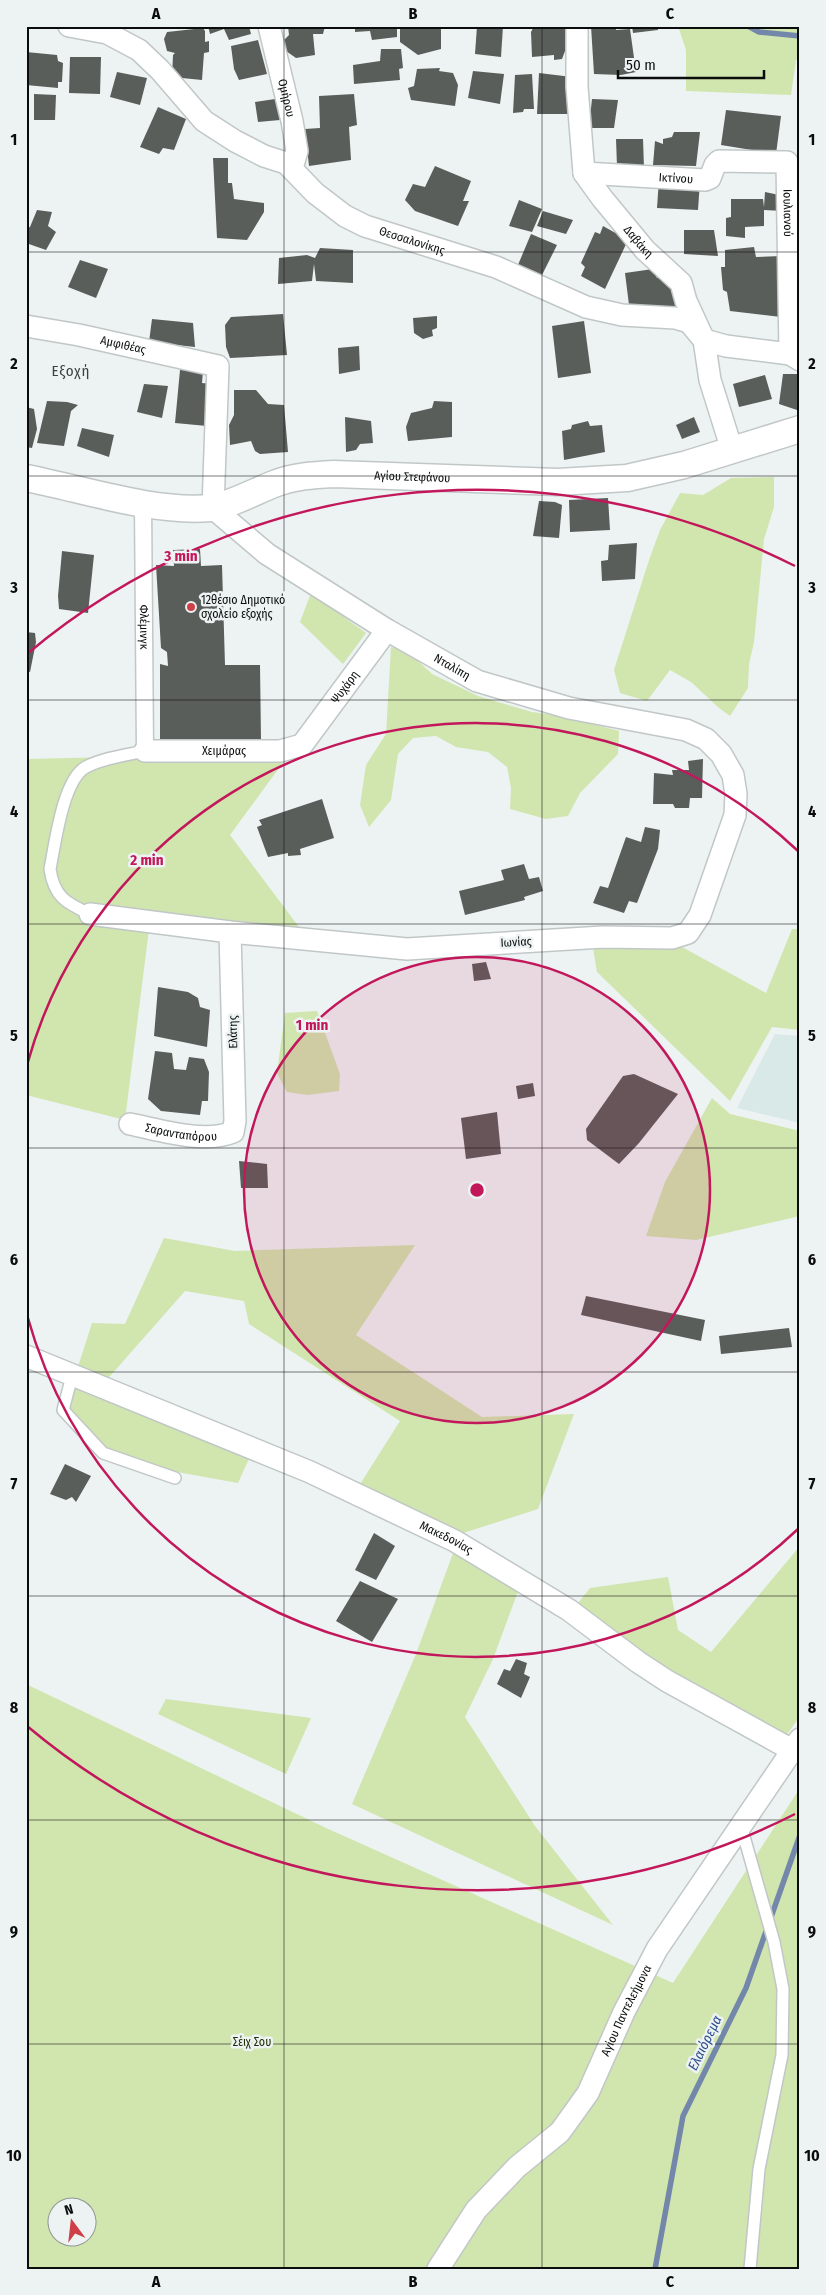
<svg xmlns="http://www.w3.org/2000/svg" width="826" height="2295" viewBox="0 0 826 2295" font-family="'Fira Sans Condensed',sans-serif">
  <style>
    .built { fill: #d9e9e8 }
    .green { fill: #d1e5af; fill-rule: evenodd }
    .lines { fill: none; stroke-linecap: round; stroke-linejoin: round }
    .stream { stroke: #7387aa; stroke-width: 5.5 }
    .building { fill: #5a5e5b }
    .service-casing { stroke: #c1c7c7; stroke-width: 14 }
    .pedestrian-casing { stroke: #c1c7c7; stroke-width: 19 }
    .minor-casing { stroke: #c1c7c7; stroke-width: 24 }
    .tertiary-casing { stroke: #c1c7c7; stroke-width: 29 }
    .service { stroke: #fff; stroke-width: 11 }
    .pedestrian { stroke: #fff; stroke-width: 16 }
    .minor { stroke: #fff; stroke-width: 21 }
    .tertiary { stroke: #fff; stroke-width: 26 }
    .grid { fill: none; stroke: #0b0d0d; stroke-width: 1; stroke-opacity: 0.55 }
    .ring { fill: none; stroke: #c2185b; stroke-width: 2.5 }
    .poi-dot { fill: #cf3f48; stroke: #edf3f3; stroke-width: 2 }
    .labels { text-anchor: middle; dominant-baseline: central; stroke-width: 5; stroke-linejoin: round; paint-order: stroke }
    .street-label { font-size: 12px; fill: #0b0d0d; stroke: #edf3f3 }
    .poi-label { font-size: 12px; fill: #0b0d0d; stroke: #edf3f3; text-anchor: start }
    .park-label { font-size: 12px; fill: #222e04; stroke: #edf3f3 }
    .water-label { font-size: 14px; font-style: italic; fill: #2c4e8b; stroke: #edf3f3 }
    .quarter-label { font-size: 15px; letter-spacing: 1px; fill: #3c4040; stroke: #edf3f3 }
    .centre { fill: #c2185b; stroke: #edf3f3; stroke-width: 2.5 }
    .ring-label { font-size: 15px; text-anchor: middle; font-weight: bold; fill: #c2185b; stroke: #edf3f3; stroke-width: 5; stroke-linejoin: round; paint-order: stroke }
    .neatline { fill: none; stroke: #0b0d0d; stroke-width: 2 }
    .grid-label { font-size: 16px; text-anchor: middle; font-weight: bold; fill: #0b0d0d }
  </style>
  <rect width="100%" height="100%" fill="#edf3f3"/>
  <path class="built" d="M775,1034L800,1036V1123L737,1108Z"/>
  <g class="green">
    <path d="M678,26H800V59L796,60L791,95L686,91V50Z"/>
    <path d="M774,477V507L764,539L754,642L749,664L748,688L730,716L719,708L691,682L670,670L647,701L620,693L614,670L649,560L660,530L680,493L703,495L731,478Z"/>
    <path d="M311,593L366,633L343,664L300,622Z"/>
    <path d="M391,647L407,651L432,674L478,696L532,712L562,716L619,731L618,754L580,793L568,816L546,819L510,809L511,788L507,767L488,752L456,747L436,736L413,738L398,754L391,800L369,827L360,805L366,765L386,734Z"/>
    <path d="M290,753L230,835L299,927L297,932L151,913L125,1120L26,1095V759Z"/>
    <path d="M792,929H800V1030L772,1027L730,1101L597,972L593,948L673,942L766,993Z"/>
    <path d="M317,1011L340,1074L339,1091L307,1095L287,1092L277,1073L285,1013Z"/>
    <path d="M712,1098L730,1114L800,1131V1216L696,1240L646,1236L665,1182Z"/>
    <path d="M164,1238L235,1251L415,1245L356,1335L482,1417L574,1414L538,1509L454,1536L357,1489L400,1421L249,1324L244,1301L185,1291L104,1383L76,1373L92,1323L125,1324Z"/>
    <path d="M74,1382L252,1452L238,1483L177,1472L107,1449L67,1408Z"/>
    <path d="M456,1545L520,1586L493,1659L465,1717L535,1826L613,1925L352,1804L416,1654Z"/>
    <path d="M800,1546V1716L786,1736L639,1656L575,1607L590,1588L668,1577L678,1630L711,1652Z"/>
    <path d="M26,1684L326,1828L673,1983L800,1788V2269H26ZM58,2208H88V2238H58Z"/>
    <path d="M166,1699L311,1718L286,1774L158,1714Z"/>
  </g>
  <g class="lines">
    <g class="stream">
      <path d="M748,26L759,32L800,36"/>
      <path d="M655,2269L683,2116L746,1988L800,1835"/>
    </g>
  </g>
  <g class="building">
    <path d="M208,26H249L251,34L229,40L224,29L210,34Z"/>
    <path d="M288,26H325L323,34H313L315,55L296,58L286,51L284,40L289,35Z"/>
    <path d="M355,26H397V37L372,40L370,31L355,32Z"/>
    <path d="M400,26H441V49L418,55L400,42Z"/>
    <path d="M477,26H503L501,57L475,54Z"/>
    <path d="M534,26L570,28L568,50L565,51L562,59L554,60V55L532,57L531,32Z"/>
    <path d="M591,26H616V30L630,29L636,72L621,75L594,74Z"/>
    <path d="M632,26H658V30L633,33Z"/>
    <path d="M203,28L205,31V42L209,41V52L204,53L202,80L172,77L173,55L175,53L167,51L164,39L167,32Z"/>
    <path d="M258,40L267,74L239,80L234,69L231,46Z"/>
    <path d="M381,49H401L403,68L399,69L400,80L354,84L353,65L380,61Z"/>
    <path d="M26,52L57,55L58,61L63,63L62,82H58V88L26,85Z"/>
    <path d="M70,57H101L100,94L69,93Z"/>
    <path d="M440,68L439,71L453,73L458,85L455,106L411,100L408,88L414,86L417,69Z"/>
    <path d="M473,71L504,74L500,104L468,98Z"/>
    <path d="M117,72L147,78L140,105L110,97Z"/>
    <path d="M539,73L572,77L569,114H537Z"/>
    <path d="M532,74L534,109H524L523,112L513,113L515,75Z"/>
    <path d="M34,94L56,95L55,120H34Z"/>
    <path d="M354,94L357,125L349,127L351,160L309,166L305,129L320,128L319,96Z"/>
    <path d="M275,99L280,120L258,122L255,102Z"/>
    <path d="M592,99L618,100L614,128H589Z"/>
    <path d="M158,107L186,119L174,150L163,148L159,154L140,147Z"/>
    <path d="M726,110L781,116L776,154L721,145Z"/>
    <path d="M674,132H700L696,166L653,165L655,141L663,144V139L672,137Z"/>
    <path d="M616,139H643L644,168L617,166Z"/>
    <path d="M213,158H228V183H232L234,199L264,203V212L247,240L217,238Z"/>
    <path d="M435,166L471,181L463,201H469L458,226L415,211L405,200L413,184L425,187Z"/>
    <path d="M659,179L700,181L698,210L657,208Z"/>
    <path d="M765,192L784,196L783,211L764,210V226L745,227V238L726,236V218L731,217V199H763L764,207Z"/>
    <path d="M519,200L542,209L532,232L509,226Z"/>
    <path d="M37,210L52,212L48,226L56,232L46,250L26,243V228L30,227Z"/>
    <path d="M543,211L573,220L566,234L537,226Z"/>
    <path d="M603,226L628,240L605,289L581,276L585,267L581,263L595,232L600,234Z"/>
    <path d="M684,230H714L718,256L684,254Z"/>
    <path d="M531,234L557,245L538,283L515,272Z"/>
    <path d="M754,247L756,257L782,256L781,317L730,311L727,292L723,290L721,267H725V250Z"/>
    <path d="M320,248L353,250V283L316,281L314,264L312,281L278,284L279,258L307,255L315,258Z"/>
    <path d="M80,260L108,269L96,298L68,287Z"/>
    <path d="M653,269L657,278L662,277L664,283L679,284L681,312L630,313L625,273Z"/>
    <path d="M283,314L287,355L230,358L226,347L225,325L231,317Z"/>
    <path d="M437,316V328L432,330L433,336L423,339L414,333L413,318Z"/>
    <path d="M152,319L193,323L195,347L149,342Z"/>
    <path d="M584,321L591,373L558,378L552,326Z"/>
    <path d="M359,346L360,370L339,374L338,348Z"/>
    <path d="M180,370L203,371L202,383L212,384L207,426L175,423Z"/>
    <path d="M783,374H798L800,411L779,404Z"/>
    <path d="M765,375L772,399L739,407L733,384Z"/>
    <path d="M144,384L168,386L162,418L137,412Z"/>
    <path d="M234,390H256L268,404L284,405L288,452L260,454L255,451L251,441L230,445L229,425L234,415Z"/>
    <path d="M47,401L67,402L78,405L71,411L64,446L37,443Z"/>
    <path d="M434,401L452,402V437L408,441L406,427L411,413L432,408Z"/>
    <path d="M26,407L34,409L37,429L32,448L26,447Z"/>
    <path d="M345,417L371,421L373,443L360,444L356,450L346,452Z"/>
    <path d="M694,417L700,432L682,439L676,425Z"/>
    <path d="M588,421L590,426L602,425L605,452L564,460L562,431L571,429L572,425Z"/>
    <path d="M82,428L114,435L109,457L77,446Z"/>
    <path d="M608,498L610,530L570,532L569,500Z"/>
    <path d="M539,501L555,502L562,505L559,538L533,536Z"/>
    <path d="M637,543L635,579L602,581L601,561L608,560L609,545Z"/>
    <path d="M200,549L201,566L222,565L225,665H260L261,740L160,739V664L168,666L167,652L161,648L156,565L174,566L173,550Z"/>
    <path d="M62,551L94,555L88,613L59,609L58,596Z"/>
    <path d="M26,632L35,633L36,642L30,672L26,671Z"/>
    <path d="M703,759L702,798H690L689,808H675L673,804H653L654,773L673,775L672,770H689L688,761Z"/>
    <path d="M322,799L334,838L300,849L301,855L288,856V853L268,857L257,827L262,825L259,820Z"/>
    <path d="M645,827L660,830L658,849L637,903L629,901L624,913L593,903L600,886L608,888L626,837L641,842Z"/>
    <path d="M524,864L529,879L539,877L543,891L524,897L525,900L465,915L459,891L504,880L501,870Z"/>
    <path d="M486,962L491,979L474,981L472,964Z"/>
    <path d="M158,987L188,992L198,998L200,1007L210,1010L207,1047L154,1036Z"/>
    <path d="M155,1051L172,1053L174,1069L186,1070L189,1057L204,1059L209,1072L208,1101H202L200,1115L161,1111L148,1099Z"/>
    <path d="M634,1074L678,1094L639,1143L619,1164L587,1140L586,1129L623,1076Z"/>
    <path d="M533,1083L535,1096L518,1099L516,1086Z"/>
    <path d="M497,1112L501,1154L466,1159L461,1118Z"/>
    <path d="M239,1161L267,1164L268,1188H241Z"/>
    <path d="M586,1296L705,1320L701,1341L581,1315Z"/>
    <path d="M789,1328L792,1347L721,1354L719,1336Z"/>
    <path d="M65,1464L91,1476L76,1502L72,1497L66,1500L50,1494Z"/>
    <path d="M374,1533L395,1546L376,1580L355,1570Z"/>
    <path d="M360,1581L398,1599L372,1642L336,1621Z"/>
    <path d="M516,1659L527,1663L524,1674L530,1677L521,1698L497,1684L504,1669L510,1671Z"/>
  </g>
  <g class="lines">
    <g class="service-casing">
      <g id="service">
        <path d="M90,914C66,903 54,897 50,869C55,844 63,779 86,767C103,758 126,755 145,751"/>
        <path d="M72,1376L63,1410L103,1453L175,1478"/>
        <path d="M741,1826L774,1942L783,1989L782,2055L759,2169L750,2269"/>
      </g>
    </g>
    <g class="pedestrian-casing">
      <g id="pedestrian">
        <path id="s1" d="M143,503L145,751"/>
      </g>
    </g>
    <g class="minor-casing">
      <g id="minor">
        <path id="s2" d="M69,26L107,33L139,50L160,70L204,121L235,141L264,156L286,163L315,193L345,216L365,226L496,267L586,307L622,315L675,318L689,322L704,340L726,346L790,354L800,360"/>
        <path id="s3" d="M269,26L292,121L297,151L292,168"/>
        <path id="s4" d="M577,26V87L584,173L602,198L645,250L681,283L686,301L704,340L710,380L732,450"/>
        <path id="s5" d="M584,173L705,180L710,178L715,165L719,161L787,162L790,354"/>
        <path id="s6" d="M26,326L79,335L218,366L213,508L267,554L387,630L477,681L569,708L686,730L706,739L721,754L733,775L736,794L735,815L700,915L688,933L672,938L603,937L407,949L230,932L90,914"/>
        <path id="s7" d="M145,751H280L302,745L387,630"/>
        <path id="s8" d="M130,1124C160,1130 204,1144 233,1132L235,1121L230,932"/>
        <path id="s9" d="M26,1356L310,1472L455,1541L569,1610L638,1662L667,1681L792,1750"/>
        <path id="s10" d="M438,2269L476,2210L517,2167L560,2132L588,2093L624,2012L657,1949L800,1739"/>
      </g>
    </g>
    <g class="tertiary-casing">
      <g id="tertiary">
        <path id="s11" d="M26,478C83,489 153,513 210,508C226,507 258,490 274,484C294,476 314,475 334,474L558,482L627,478L684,465L800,429"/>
      </g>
    </g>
    <use href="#service" class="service"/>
    <use href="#pedestrian" class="pedestrian"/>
    <use href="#minor" class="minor"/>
    <use href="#tertiary" class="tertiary"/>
  </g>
  <path class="grid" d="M284,26V2269M542,26V2269M26,252H800M26,476H800M26,700H800M26,924H800M26,1148H800M26,1372H800M26,1596H800M26,1820H800M26,2044H800"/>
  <circle cx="477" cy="1190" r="233" fill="#c2185b" fill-opacity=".12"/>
  <g class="ring">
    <circle cx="477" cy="1190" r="233"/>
    <path d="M798 1529A467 467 0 0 1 27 1315M27 1065A467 467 0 0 1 798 851"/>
    <path d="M795 1814A700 700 0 0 1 27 1726M27 654A700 700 0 0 1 795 566"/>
  </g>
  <circle class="poi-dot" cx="191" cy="607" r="5"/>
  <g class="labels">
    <g class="street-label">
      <text stroke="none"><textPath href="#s3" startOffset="74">Ομήρου</textPath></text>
      <text stroke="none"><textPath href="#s5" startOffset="92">Ικτίνου</textPath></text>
      <text stroke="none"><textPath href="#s5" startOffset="265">Ιουλιανού</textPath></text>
      <text stroke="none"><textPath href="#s2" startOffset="415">Θεσσαλονίκης</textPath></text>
      <text stroke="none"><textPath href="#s4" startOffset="235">Δαβάκη</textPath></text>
      <text stroke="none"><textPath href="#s6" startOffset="99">Αμφιθέας</textPath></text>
      <text stroke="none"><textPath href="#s11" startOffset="395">Αγίου Στεφάνου</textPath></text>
      <text stroke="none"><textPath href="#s1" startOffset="124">Φλέμινγκ</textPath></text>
      <text stroke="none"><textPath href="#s6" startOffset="626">Νταλίπη</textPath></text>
      <text stroke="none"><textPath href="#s7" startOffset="230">Ψυχάρη</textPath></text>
      <text stroke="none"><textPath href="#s7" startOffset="79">Χειμάρας</textPath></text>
      <text transform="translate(516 942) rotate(-3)">Ιωνίας</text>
      <text transform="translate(233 1032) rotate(-91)">Ελάτης</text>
      <text stroke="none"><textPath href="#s8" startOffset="52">Σαρανταπόρου</textPath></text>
      <text stroke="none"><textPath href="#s9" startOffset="458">Μακεδονίας</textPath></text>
      <text stroke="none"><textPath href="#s10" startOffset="324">Αγίου Παντελεήμονα</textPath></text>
    </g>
    <g class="poi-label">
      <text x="201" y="600">12θέσιο Δημοτικό<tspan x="201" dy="14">σχολείο εξοχής</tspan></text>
    </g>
    <g class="park-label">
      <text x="252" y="2042">Σέιχ Σου</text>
    </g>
    <g class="water-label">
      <text transform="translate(705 2043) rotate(-64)">Ελαιόρεμα</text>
    </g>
    <g class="quarter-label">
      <text x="71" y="371">Εξοχή</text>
    </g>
  </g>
  <circle cx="477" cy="1190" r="8" class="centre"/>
  <g class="ring-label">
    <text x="181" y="561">3 min</text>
    <text x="147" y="865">2 min</text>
    <text x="312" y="1030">1 min</text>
  </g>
  <rect width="826" height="2295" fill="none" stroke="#edf3f3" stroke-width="55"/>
  <g transform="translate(72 2222) rotate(345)"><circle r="24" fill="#edf3f3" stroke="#939797"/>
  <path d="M0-4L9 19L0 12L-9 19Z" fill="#cf3f48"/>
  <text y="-8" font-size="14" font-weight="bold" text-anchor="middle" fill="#0b0d0d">N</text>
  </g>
  <path d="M618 70v8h146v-8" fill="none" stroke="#0b0d0d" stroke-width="2.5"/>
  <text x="626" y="70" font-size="15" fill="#0b0d0d" stroke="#edf3f3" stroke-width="4" paint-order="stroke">50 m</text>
  <rect x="28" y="28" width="770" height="2240" class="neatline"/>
  <g class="grid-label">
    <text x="156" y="19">A</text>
    <text x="413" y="19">B</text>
    <text x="670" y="19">C</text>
    <text x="14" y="145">1</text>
    <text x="812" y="145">1</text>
    <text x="14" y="369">2</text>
    <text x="812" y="369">2</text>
    <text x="14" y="593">3</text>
    <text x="812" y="593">3</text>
    <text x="14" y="817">4</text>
    <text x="812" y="817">4</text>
    <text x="14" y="1041">5</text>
    <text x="812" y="1041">5</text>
    <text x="14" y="1265">6</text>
    <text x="812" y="1265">6</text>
    <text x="14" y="1489">7</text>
    <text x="812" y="1489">7</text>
    <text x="14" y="1713">8</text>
    <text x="812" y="1713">8</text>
    <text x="14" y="1937">9</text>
    <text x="812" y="1937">9</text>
    <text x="14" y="2161">10</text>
    <text x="812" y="2161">10</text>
    <text x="156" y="2287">A</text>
    <text x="413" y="2287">B</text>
    <text x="670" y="2287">C</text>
  </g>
</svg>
